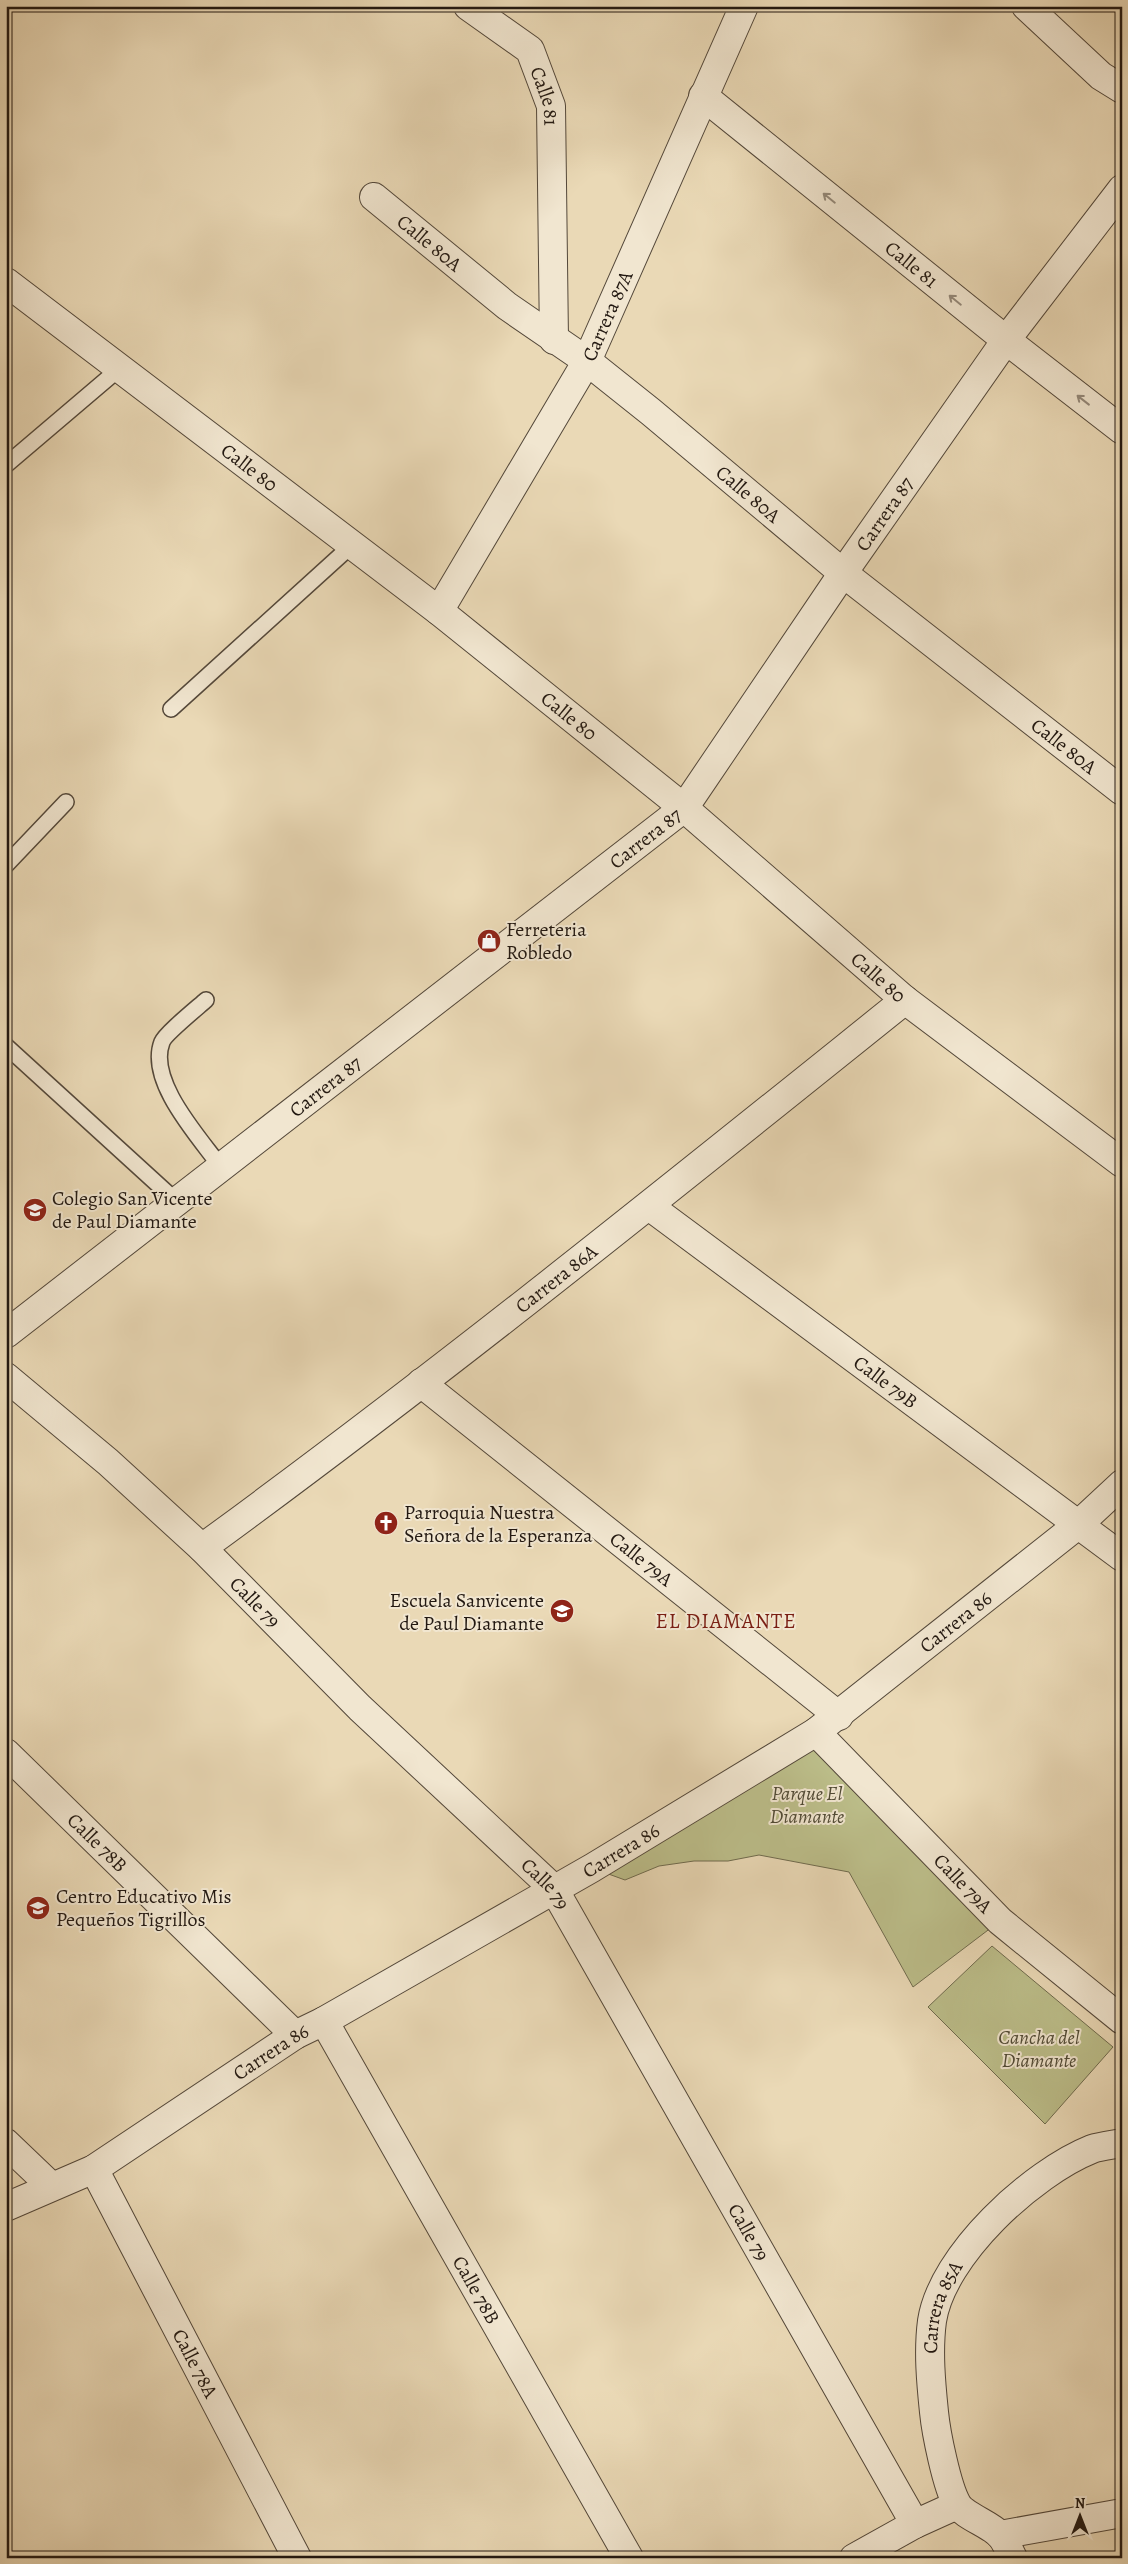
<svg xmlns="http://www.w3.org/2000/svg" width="1128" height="2564" viewBox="0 0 1128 2564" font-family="Alegreya,serif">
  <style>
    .green { fill: #bcbe8a; stroke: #6f6b4e }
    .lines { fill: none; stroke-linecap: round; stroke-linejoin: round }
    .service-casing { stroke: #54483a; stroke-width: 18 }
    .minor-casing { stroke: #54483a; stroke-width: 30 }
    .tertiary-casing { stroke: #54483a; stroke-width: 30 }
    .service { stroke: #f1e6d0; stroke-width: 15 }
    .minor { stroke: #f1e6d0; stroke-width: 28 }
    .tertiary { stroke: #f1e6d0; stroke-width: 28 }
    .oneway { stroke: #94897a }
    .labels { text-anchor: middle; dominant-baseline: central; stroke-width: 4; stroke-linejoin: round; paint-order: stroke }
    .street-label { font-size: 20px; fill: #221811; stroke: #f1e6d0 }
    .poi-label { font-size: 20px; fill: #221811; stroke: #f1e6d0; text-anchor: start }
    .park-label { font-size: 20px; font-style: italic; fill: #504a35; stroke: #f1e6d0 }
    .neighbourhood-label { font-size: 21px; letter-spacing: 1px; fill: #7a1f14; stroke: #f1e6d0 }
  </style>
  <rect width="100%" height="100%" fill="#ead9b6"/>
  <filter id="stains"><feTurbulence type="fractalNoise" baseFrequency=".004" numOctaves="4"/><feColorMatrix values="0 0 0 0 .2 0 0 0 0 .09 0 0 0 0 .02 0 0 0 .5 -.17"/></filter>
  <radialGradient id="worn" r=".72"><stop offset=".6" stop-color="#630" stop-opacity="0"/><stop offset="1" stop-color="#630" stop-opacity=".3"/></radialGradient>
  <g class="green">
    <path d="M816,1732L1000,1921L913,1987L849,1872L759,1855L728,1861H694L659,1866L625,1880L592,1868Z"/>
    <path d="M992,1946L1113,2047L1045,2124L928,2007Z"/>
  </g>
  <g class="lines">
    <g class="service-casing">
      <g id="service">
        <path d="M6,465L120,368"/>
        <path d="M171,709L352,545"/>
        <path d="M6,865L66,802"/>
        <path d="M206,1000C197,1008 165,1034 162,1042C147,1081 199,1137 220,1166"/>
        <path d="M6,1046L176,1201"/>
      </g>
    </g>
    <g class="minor-casing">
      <g id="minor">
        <path id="s1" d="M468,6L530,50L551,106L554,340"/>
        <path d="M1026,6L1101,76L1122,89"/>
        <path id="s2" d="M703,96L1006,340L1122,430"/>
        <path id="s3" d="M374,197L507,306L587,361L651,412L843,573L1122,791"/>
        <path id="s4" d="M439,611L587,361L744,6"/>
        <path id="s5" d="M649,1206L1122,1557"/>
        <path id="s6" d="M6,1334L684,808L843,573L1006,340L1122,189"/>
        <path id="s7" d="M6,1377L108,1462L202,1548L360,1708L554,1889L915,2524"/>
        <path id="s8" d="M421,1383L839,1716"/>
        <path id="s9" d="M202,1548C442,1373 673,1186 905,1000"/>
        <path id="s10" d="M816,1732L1000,1921L1122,2020"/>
        <path id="s11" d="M6,1753L295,2035"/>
        <path id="s12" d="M324,2021L629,2558"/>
        <path d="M6,2143L51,2186"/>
        <path id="s13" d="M94,2169L297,2558"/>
        <path id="s14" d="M6,2207L94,2169L295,2035L324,2021L592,1868L816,1732L1079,1524L1122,1484"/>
        <path d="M1000,2535L1122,2513"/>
        <path d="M854,2558L915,2524L957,2505"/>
        <path id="s15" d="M1013,2558C1009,2551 1006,2541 1000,2535C990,2524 964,2516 957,2504C947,2487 936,2433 934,2412C931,2383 928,2351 932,2321C942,2255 1032,2173 1092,2149C1101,2146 1112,2145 1122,2143"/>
      </g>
    </g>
    <g class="tertiary-casing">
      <g id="tertiary">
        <path id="s16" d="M6,282L439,611L684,808L905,1000L1122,1163"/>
      </g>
    </g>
    <use href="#service" class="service"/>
    <use href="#minor" class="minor"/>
    <use href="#tertiary" class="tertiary"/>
  </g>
  <defs><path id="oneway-shaft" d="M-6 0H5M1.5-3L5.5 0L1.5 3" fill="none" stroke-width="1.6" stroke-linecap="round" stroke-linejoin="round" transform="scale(1.25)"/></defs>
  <g class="oneway">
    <use href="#oneway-shaft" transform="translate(829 198) rotate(-141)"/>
    <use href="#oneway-shaft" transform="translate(955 300) rotate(-141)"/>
    <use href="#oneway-shaft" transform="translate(1083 400) rotate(-142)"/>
  </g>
  <defs>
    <g id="shop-disc" transform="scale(1.25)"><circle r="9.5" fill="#8f2418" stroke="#f1e6d0"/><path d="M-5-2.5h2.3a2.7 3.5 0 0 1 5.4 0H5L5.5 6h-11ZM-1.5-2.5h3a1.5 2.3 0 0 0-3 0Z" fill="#fff"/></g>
    <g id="school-disc" transform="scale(1.25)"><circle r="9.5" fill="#8f2418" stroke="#f1e6d0"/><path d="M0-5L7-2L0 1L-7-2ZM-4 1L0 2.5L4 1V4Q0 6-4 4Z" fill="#fff"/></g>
    <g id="church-disc" transform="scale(1.25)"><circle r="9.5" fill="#8f2418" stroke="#f1e6d0"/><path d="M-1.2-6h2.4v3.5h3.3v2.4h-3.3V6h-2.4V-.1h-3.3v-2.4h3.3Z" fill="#fff"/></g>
  </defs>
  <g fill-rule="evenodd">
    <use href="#shop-disc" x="489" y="941"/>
    <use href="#school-disc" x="35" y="1210"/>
    <use href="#church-disc" x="386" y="1523"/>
    <use href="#school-disc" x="562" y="1611"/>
    <use href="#school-disc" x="38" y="1908"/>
  </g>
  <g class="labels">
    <g class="street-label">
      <text stroke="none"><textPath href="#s1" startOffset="125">Calle 81</textPath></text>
      <text stroke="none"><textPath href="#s3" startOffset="72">Calle 80A</textPath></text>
      <text stroke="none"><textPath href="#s2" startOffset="268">Calle 81</textPath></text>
      <text stroke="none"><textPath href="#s4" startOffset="340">Carrera 87A</textPath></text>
      <text stroke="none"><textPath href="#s16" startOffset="306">Calle 80</textPath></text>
      <text stroke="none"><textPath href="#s3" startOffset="478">Calle 80A</textPath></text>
      <text stroke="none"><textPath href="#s6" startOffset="1214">Carrera 87</textPath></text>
      <text stroke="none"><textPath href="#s16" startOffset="711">Calle 80</textPath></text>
      <text stroke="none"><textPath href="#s3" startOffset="882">Calle 80A</textPath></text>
      <text stroke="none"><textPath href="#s6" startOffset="809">Carrera 87</textPath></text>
      <text stroke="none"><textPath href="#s16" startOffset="1116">Calle 80</textPath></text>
      <text stroke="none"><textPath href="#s6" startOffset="404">Carrera 87</textPath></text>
      <text stroke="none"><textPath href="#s9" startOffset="445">Carrera 86A</textPath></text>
      <text stroke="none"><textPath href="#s5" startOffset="295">Calle 79B</textPath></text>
      <text stroke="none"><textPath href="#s8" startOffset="282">Calle 79A</textPath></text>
      <text stroke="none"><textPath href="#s7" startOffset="336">Calle 79</textPath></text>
      <text stroke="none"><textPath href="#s14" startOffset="1118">Carrera 86</textPath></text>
      <text stroke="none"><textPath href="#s11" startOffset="128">Calle 78B</textPath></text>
      <text stroke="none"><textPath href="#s14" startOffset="712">Carrera 86</textPath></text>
      <text stroke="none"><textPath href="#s10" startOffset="211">Calle 79A</textPath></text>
      <text stroke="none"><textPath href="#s7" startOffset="741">Calle 79</textPath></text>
      <text stroke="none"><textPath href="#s14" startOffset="308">Carrera 86</textPath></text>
      <text stroke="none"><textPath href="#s7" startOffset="1145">Calle 79</textPath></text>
      <text stroke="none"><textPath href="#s12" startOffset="309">Calle 78B</textPath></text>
      <text stroke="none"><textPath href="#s15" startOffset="282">Carrera 85A</textPath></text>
      <text stroke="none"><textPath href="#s13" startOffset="219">Calle 78A</textPath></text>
    </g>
    <g class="poi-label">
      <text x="506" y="929">Ferreteria<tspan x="506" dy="23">Robledo</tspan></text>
      <text x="52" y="1198">Colegio San Vicente<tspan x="52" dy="23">de Paul Diamante</tspan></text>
      <text x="404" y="1512">Parroquia Nuestra<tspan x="404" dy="23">Señora de la Esperanza</tspan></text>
      <text x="544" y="1600" text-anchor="end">Escuela Sanvicente<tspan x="544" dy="23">de Paul Diamante</tspan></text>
      <text x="56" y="1896">Centro Educativo Mis<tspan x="56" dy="23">Pequeños Tigrillos</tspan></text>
    </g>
    <g class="park-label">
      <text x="807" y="1793">Parque El<tspan x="807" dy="23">Diamante</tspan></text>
      <text x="1039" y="2037">Cancha del<tspan x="1039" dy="23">Diamante</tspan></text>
    </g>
    <g class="neighbourhood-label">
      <text x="726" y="1621">EL DIAMANTE</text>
    </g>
  </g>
  <rect width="1128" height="2564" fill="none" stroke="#ead9b6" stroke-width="25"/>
  <rect x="8" y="8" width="1113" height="2549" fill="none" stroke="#221811" stroke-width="2.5"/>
  <rect x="12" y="12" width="1103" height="2539" fill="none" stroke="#221811"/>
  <g transform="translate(1080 2516)" stroke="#f1e6d0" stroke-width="4" paint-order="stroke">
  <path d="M0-4L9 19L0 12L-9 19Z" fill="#221811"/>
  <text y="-8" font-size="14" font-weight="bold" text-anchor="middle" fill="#221811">N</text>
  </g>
  <rect width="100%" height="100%" filter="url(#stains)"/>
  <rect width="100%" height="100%" fill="url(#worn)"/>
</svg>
